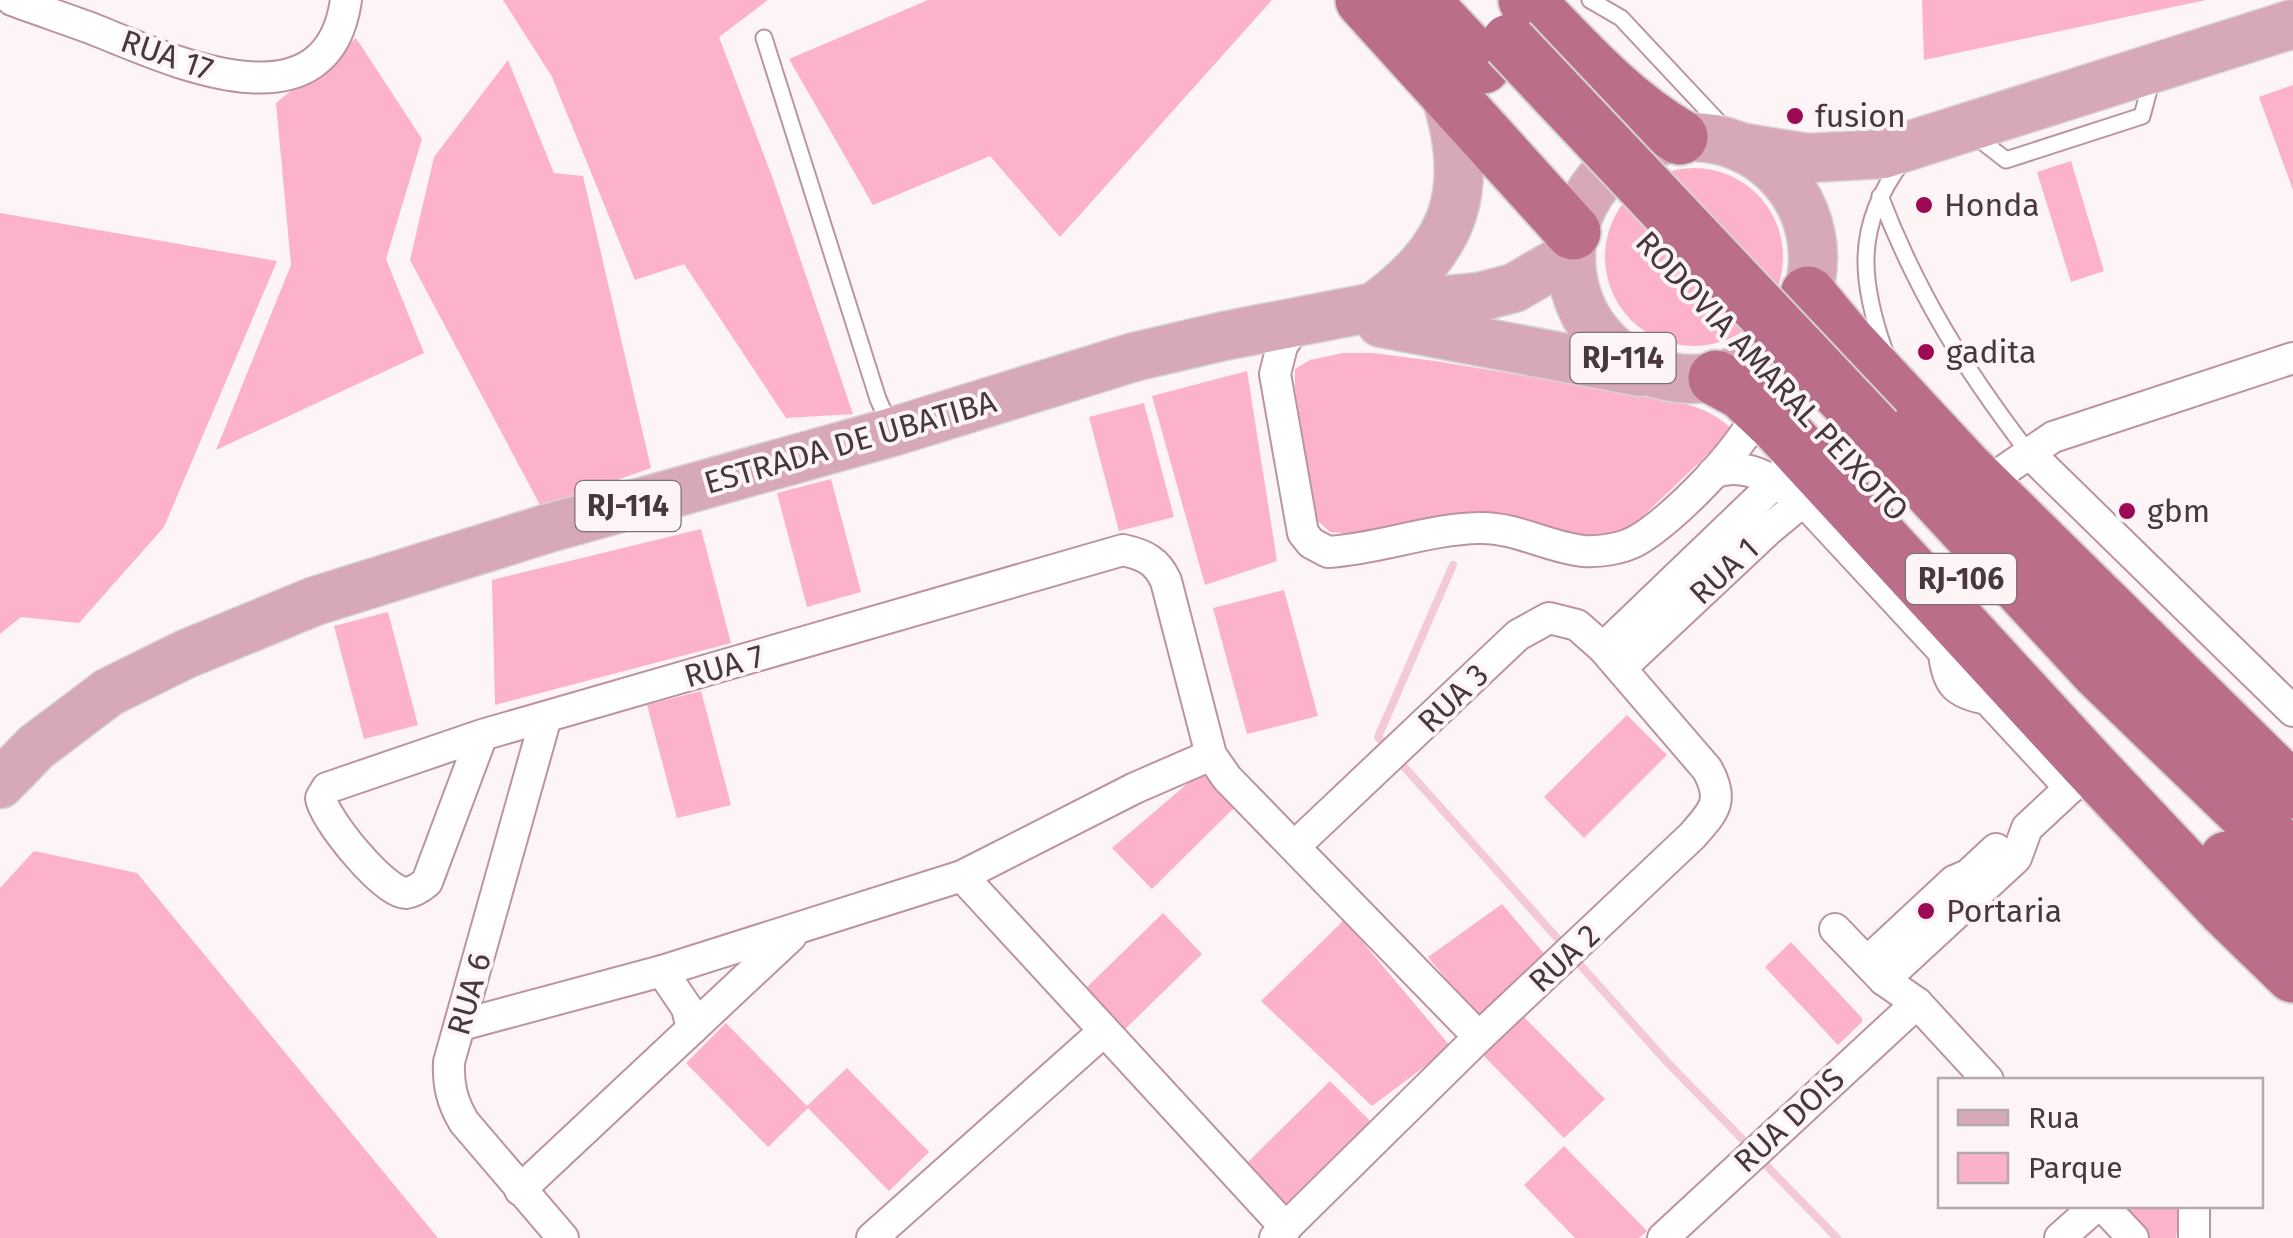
<svg xmlns="http://www.w3.org/2000/svg" width="2293" height="1238" viewBox="0 0 2293 1238" font-family="'Fira Sans',sans-serif">
  <style>
    .green { fill: #fcb2c9 }
    .lines { fill: none; stroke-linecap: round; stroke-linejoin: round }
    .stream { stroke: #f3c9d6; stroke-width: 8 }
    .lane-casing { stroke: #bb94a0; stroke-width: 19 }
    .street-casing { stroke: #bb94a0; stroke-width: 34 }
    .primary-casing { stroke: #d7d3d4; stroke-width: 51 }
    .highway-casing { stroke: #d7d3d4; stroke-width: 59 }
    .lane { stroke: #fff; stroke-width: 15 }
    .street { stroke: #fff; stroke-width: 30 }
    .primary { stroke: #d6a8b8; stroke-width: 48 }
    .highway { stroke: #bb6e89; stroke-width: 55 }
    .highway-bridge-casing { stroke: #d7d3d4; stroke-width: 59; stroke-linecap: butt }
    .highway-bridge { stroke: #bb6e89; stroke-width: 55 }
    .poi-dot { fill: #9c0955; stroke: #fdf4f6; stroke-width: 4 }
    .labels { text-anchor: middle; dominant-baseline: central; stroke-width: 8; stroke-linejoin: round; paint-order: stroke }
    .shield { fill: #fdf4f6; stroke: #7e7074; stroke-width: 2.5 }
    .shield-label { font-size: 30px; font-weight: bold; fill: #48383d }
    .street-label { font-size: 32px; fill: #48383d; stroke: #fdf4f6 }
    .poi-label { font-size: 32px; fill: #48383d; stroke: #fdf4f6; text-anchor: start }
  </style>
  <rect width="100%" height="100%" fill="#fdf4f6"/>
  <g class="green">
    <path d="M503,0H768L719,37L773,179L853,414L786,418L684,264L635,280L552,77Z"/>
    <path d="M928,0H1272L1060,237L990,156L873,205L789,59Z"/>
    <path d="M1922,0H2206L1924,60Z"/>
    <path d="M356,38L422,139L386,259L424,353L216,450L291,265L276,103Z"/>
    <path d="M508,60L554,173L583,176L651,468L541,507L410,260L434,157Z"/>
    <path d="M2293,85V190L2259,97Z"/>
    <path d="M2071,161L2104,271L2071,282L2037,172Z"/>
    <circle cx="1694" cy="257" r="89"/>
    <path d="M0,213L277,261L164,527L79,623L21,617L0,634Z"/>
    <path d="M1343,353H1373L1435,361L1660,398C1689,404 1711,409 1733,430L1638,521L1626,530L1602,538H1576L1495,512L1351,534L1330,532L1317,520L1295,389V369L1310,360Z"/>
    <path d="M1247,371L1277,561L1205,585L1152,396Z"/>
    <path d="M1144,403L1174,517L1119,531L1089,417Z"/>
    <path d="M831,479L861,592L807,607L777,493Z"/>
    <path d="M701,529L731,643L495,705L492,580Z"/>
    <path d="M1284,590L1318,716L1247,734L1213,608Z"/>
    <path d="M388,612L418,725L364,739L334,626Z"/>
    <path d="M701,691L731,805L677,818L647,705Z"/>
    <path d="M1627,715L1667,755L1584,838L1544,797Z"/>
    <path d="M1201,772L1235,807L1152,889L1112,848Z"/>
    <path d="M34,851L137,873L438,1238H0V888Z"/>
    <path d="M1502,904L1546,956L1481,1021L1428,957Z"/>
    <path d="M1163,913L1202,954L1119,1035L1079,995Z"/>
    <path d="M1344,920L1451,1047L1372,1106L1261,1001Z"/>
    <path d="M1791,942L1862,1018V1022L1838,1045L1765,967Z"/>
    <path d="M1522,1015L1605,1099L1564,1138L1482,1054Z"/>
    <path d="M726,1023L807,1106L847,1068L929,1152L889,1191L808,1108L768,1147L686,1063Z"/>
    <path d="M1330,1081L1370,1121L1286,1203L1247,1163Z"/>
    <path d="M1564,1146L1647,1231L1639,1238H1575L1524,1185Z"/>
    <path d="M2122,1206H2181L2176,1238H2149Z"/>
  </g>
  <g class="lines">
    <g class="stream">
      <path d="M1390,750L1378,737L1453,565"/>
      <path d="M1399,761L1566,948"/>
      <path d="M1575,959L1666,1061L1749,1146"/>
      <path d="M1758,1157L1837,1238"/>
    </g>
    <g class="lane-casing">
      <g id="lane">
        <path d="M1590,0L1621,18L1739,144"/>
        <path d="M764,38L878,399L891,428"/>
        <path d="M1974,135L2006,160L2142,116L2153,75"/>
        <path d="M1880,196C1918,295 1964,368 2028,452"/>
        <path d="M1885,352C1860,282 1854,226 1902,162"/>
        <path d="M1936,649C1939,688 1950,701 1990,707"/>
      </g>
    </g>
    <g class="street-casing">
      <g id="street">
        <path d="M12,0C39,10 66,19 93,29C168,59 327,135 346,0"/>
        <path d="M1298,321L1282,346L1275,374L1303,533L1311,543L1328,552C1379,549 1428,529 1479,528C1516,527 1547,547 1583,551C1600,552 1621,549 1636,541C1671,522 1747,445 1759,408"/>
        <path d="M2028,452L2293,711"/>
        <path d="M1713,473C1750,458 1785,487 1813,511L2070,788"/>
        <path d="M1983,485L2053,437L2293,358"/>
        <path d="M1603,648L1775,483L1786,468"/>
        <path d="M1621,668L1767,531L1814,492"/>
        <path d="M546,717L449,1062C448,1085 452,1102 464,1122L563,1238"/>
        <path d="M482,735L427,882C421,887 414,892 406,893C385,894 323,818 321,798L327,788L482,735L1123,550C1145,555 1157,561 1166,581L1211,755L1227,778L1479,1037"/>
        <path d="M962,876L1286,1228"/>
        <path d="M1835,929L1884,980L1917,1003L1988,1080"/>
        <path d="M1867,962L1954,881L1968,875L1996,849"/>
        <path d="M662,971L687,1008L692,1029"/>
        <path d="M1884,980L2016,858L2027,828L2085,774"/>
        <path d="M461,1025L662,971L962,876L1135,788L1211,755"/>
        <path d="M520,1190L791,936"/>
        <path d="M2103,1206L2133,1238"/>
        <path d="M872,1238L1103,1032"/>
        <path d="M1275,1238L1479,1037L1692,836C1714,811 1725,801 1707,769L1603,648L1577,625L1549,618L1518,635L1295,846"/>
        <path d="M1663,1238L1917,1003"/>
        <path d="M2060,1238L2096,1206"/>
        <path d="M2194,1238V1206"/>
      </g>
    </g>
    <g class="primary-casing">
      <g id="primary">
        <circle cx="1692" cy="258" r="121"/>
        <path d="M1745,148L1808,158L1883,154L2293,24"/>
        <path d="M1374,307C1460,246 1476,185 1443,87"/>
        <path d="M1381,323L1640,372"/>
        <path d="M0,784L36,747L109,692L186,654L315,601L549,528L892,432L1134,357L1224,336L1374,307L1479,297L1514,288L1571,255"/>
      </g>
    </g>
    <g class="highway-casing">
      <g id="highway">
        <path d="M1363,0L1573,232"/>
        <path d="M1421,0L1483,66"/>
        <path d="M1526,0C1574,49 1620,102 1680,137"/>
        <path d="M1808,294L1847,341L1964,467L2293,791"/>
        <path d="M1716,378L1742,392L1778,426L2092,768L2224,908L2293,975"/>
        <path d="M1876,431L2100,673L2293,859"/>
        <path d="M2227,859L2293,921"/>
      </g>
    </g>
    <use href="#lane" class="lane"/>
    <use href="#street" class="street"/>
    <use href="#primary" class="primary"/>
    <use href="#highway" class="highway"/>
    <g class="highway-bridge-casing">
      <path id="highway-bridge" d="M1509,42L1876,431"/>
    </g>
    <use href="#highway-bridge" class="highway-bridge"/>
  </g>
  <g class="poi-dot">
    <circle cx="1795" cy="116" r="10"/>
    <circle cx="1924" cy="205" r="10"/>
    <circle cx="1926" cy="352" r="10"/>
    <circle cx="2127" cy="511" r="10"/>
    <circle cx="1926" cy="911" r="10"/>
  </g>
  <g class="labels">
    <g class="shield">
      <rect x="1570.5" y="333" width="105" height="50" rx="8"/>
      <rect x="575.5" y="481" width="105" height="50" rx="8"/>
      <rect x="1906" y="554" width="110" height="50" rx="8"/>
    </g>
    <g class="shield-label">
      <text x="1623" y="358">RJ-114</text>
      <text x="628" y="506">RJ-114</text>
      <text x="1961" y="579">RJ-106</text>
    </g>
    <g class="street-label">
      <text transform="translate(167 55) rotate(19)">RUA 17</text>
      <text transform="translate(1772 376) rotate(47)">RODOVIA AMARAL PEIXOTO</text>
      <text transform="translate(850 442) rotate(-16)">ESTRADA DE UBATIBA</text>
      <text transform="translate(1724 571) rotate(-43)">RUA 1</text>
      <text transform="translate(724 666) rotate(-16)">RUA 7</text>
      <text transform="translate(1453 698) rotate(-44)">RUA 3</text>
      <text transform="translate(1564 958) rotate(-43)">RUA 2</text>
      <text transform="translate(469 994) rotate(-74)">RUA 6</text>
      <text transform="translate(1789 1120) rotate(-43)">RUA DOIS</text>
    </g>
    <g class="poi-label">
      <text x="1815" y="116">fusion</text>
      <text x="1944" y="205">Honda</text>
      <text x="1946" y="352">gadita</text>
      <text x="2147" y="511">gbm</text>
      <text x="1946" y="911">Portaria</text>
    </g>
  </g>
  <rect x="1938" y="1078" width="325" height="130" fill="#fdf4f6" stroke="#b5a9ac" stroke-width="2.5"/>
  <rect x="1958" y="1110" width="50" height="15" fill="#d6a8b8" stroke="#b5a9ac" stroke-width="2.5"/>
  <text x="2028" y="1128" font-size="30" fill="#48383d">Rua</text>
  <rect x="1958" y="1153" width="50" height="30" fill="#fcb2c9" stroke="#b5a9ac" stroke-width="2.5"/>
  <text x="2028" y="1178" font-size="30" fill="#48383d">Parque</text>
</svg>
